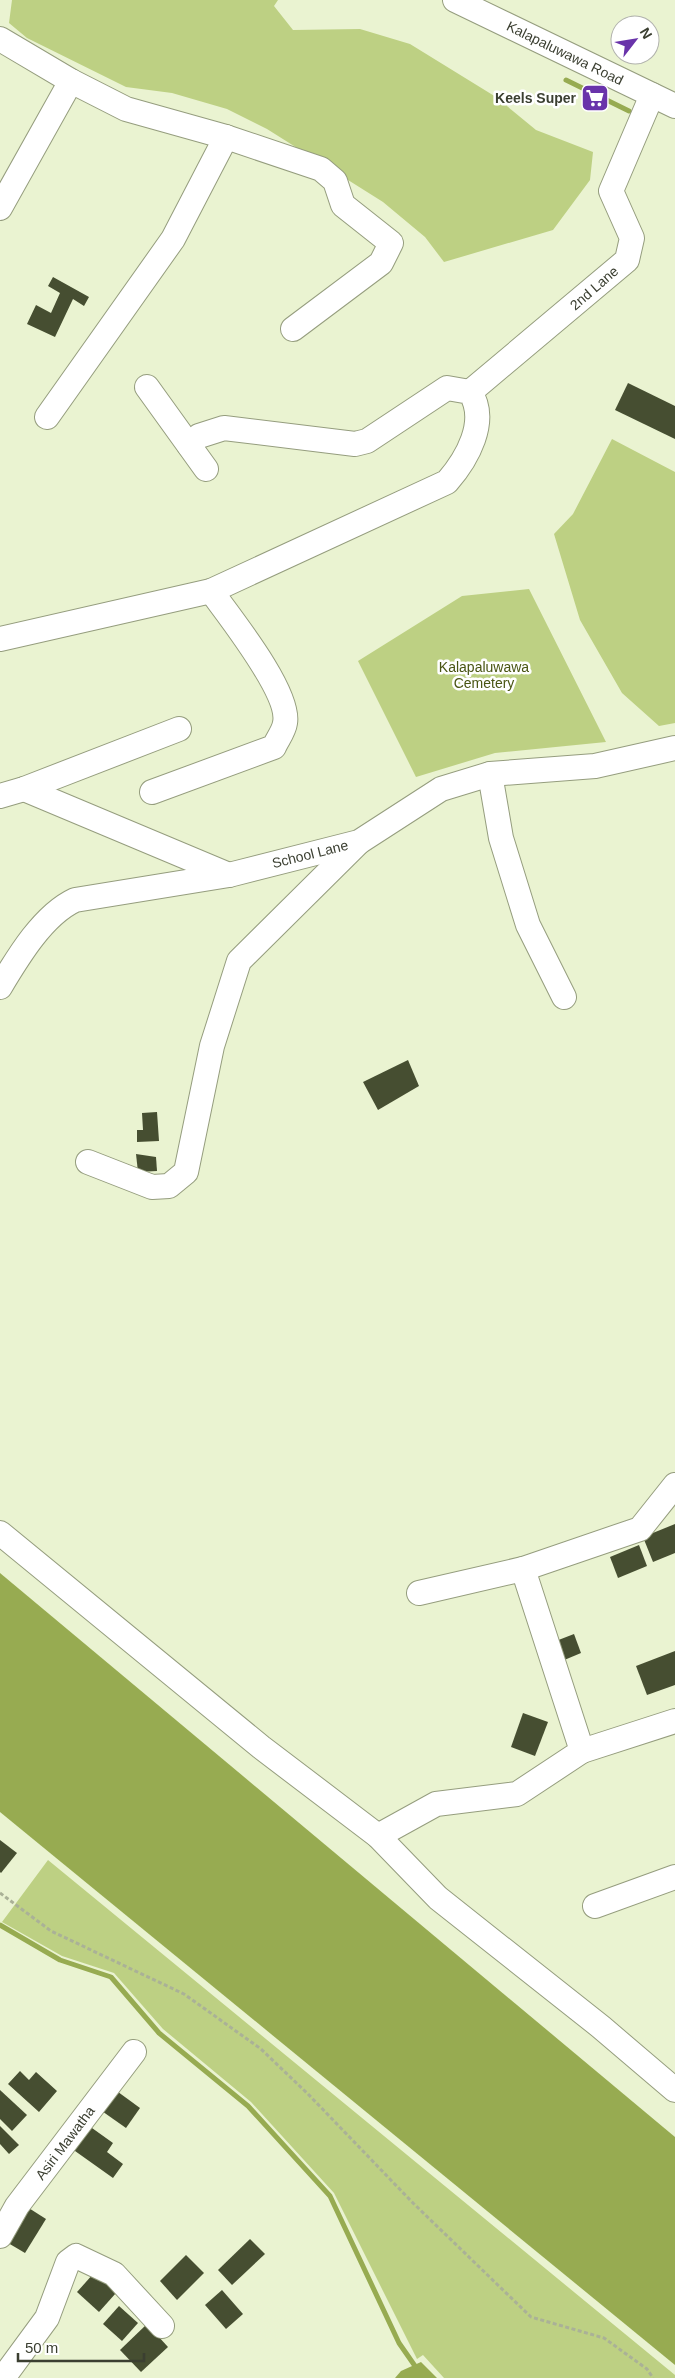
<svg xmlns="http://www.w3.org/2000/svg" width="675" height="2378" viewBox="0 0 675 2378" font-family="Arial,sans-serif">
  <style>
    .green { fill: #bdd083 }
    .water { fill: #97ab51 }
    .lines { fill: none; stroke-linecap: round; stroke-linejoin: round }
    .stream { stroke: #97ab51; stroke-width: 5 }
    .building { fill: #464e31 }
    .minor-casing { stroke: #959d7e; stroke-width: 26 }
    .path { stroke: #aab197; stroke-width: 3; stroke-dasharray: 4 2.5; stroke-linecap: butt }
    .minor { stroke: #fff; stroke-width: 24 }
    .labels { text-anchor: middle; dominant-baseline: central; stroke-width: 5; stroke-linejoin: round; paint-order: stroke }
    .street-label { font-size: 14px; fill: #3b3f31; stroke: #fff }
    .poi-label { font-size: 14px; font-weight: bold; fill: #3b3f31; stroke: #fff; text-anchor: end }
    .park-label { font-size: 14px; fill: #495513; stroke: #fff }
  </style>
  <rect width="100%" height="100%" fill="#eaf3d1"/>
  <g class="green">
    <path d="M12,0H278L274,6L293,30L360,29L410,44L496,97L536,130L593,152L590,180L553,230L444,262L425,237L383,202L267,129L227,109L172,93L126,87L27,38L9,23Z"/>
    <path d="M612,439L675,472V723L659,726L622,693L580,620L554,534L573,514Z"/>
    <path d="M529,589L606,742L495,753L416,777L358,661L462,596Z"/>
    <path d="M48,1860L675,2375V2378H444L423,2355L417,2359L334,2193L251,2102L163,2029L114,1973L62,1956L2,1922Z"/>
  </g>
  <g class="water">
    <path d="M0,1573L675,2137V2365L0,1812Z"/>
    <path d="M421,2362L437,2378H395L401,2371Z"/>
  </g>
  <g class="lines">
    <g class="stream">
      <path d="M566,80L629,111"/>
      <path d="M0,1925L60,1960L111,1977L159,2033L248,2106L330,2196L399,2343L415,2366"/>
    </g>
  </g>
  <g class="building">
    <path d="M53,277L89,297L84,306L73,299L55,337L27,324L36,305L51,313L60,293L48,286Z"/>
    <path d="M628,383L675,406V439L615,410Z"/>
    <path d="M408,1060L419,1086L378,1110L363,1082Z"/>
    <path d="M157,1112L159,1141L137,1142V1130H143L142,1113Z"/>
    <path d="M136,1154L156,1157L157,1171L138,1172Z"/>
    <path d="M675,1524V1553L653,1562L643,1537Z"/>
    <path d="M639,1545L647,1566L618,1578L610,1557Z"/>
    <path d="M574,1634L581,1653L550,1666L543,1646Z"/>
    <path d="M675,1651V1685L647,1695L636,1666Z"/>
    <path d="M523,1713L548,1722L535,1756L511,1747Z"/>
    <path d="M0,1840L17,1853L1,1873L0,1872Z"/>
    <path d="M20,2071L29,2080L36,2072L57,2091L39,2112L8,2084Z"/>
    <path d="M114,2089L140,2108L126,2128L99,2109Z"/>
    <path d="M0,2090L27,2115L12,2131L0,2119Z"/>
    <path d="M85,2123L113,2143L107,2152L123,2164L113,2178L68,2146Z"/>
    <path d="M0,2126L19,2145L9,2154L0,2144Z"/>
    <path d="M24,2205L46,2219L25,2253L3,2240Z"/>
    <path d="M250,2239L265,2254L232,2285L218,2270Z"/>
    <path d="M186,2255L204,2273L177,2300L160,2281Z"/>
    <path d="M94,2273L116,2293L99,2312L77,2292Z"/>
    <path d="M222,2290L243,2314L226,2329L205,2305Z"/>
    <path d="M119,2306L138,2323L122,2341L103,2324Z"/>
    <path d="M147,2324L168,2347L141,2372L120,2350Z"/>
  </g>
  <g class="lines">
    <g class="minor-casing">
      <g id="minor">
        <path d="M455,0L675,106"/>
        <path d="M0,39L71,81L126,109L226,137L321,169L335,181L343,205L391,243L381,263L293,329"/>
        <path d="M0,208L71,81"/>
        <path d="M147,387L206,469"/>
        <path d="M470,392L627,260L632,238L611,191L652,95"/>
        <path d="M47,417L173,239L226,137"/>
        <path d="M0,639L211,591L447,482C467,459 489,421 470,392L447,388L367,441L355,444L224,428L199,436L189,445"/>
        <path d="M490,774L501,838L528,925L564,997"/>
        <path d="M24,789L229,875"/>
        <path d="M152,792L274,747C277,740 284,731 285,723C291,693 229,616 211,591"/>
        <path d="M0,796L24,789L179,729"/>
        <path d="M0,987C18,957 43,915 75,900L229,875L359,842L441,789L490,774L595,766L675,748"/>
        <path d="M88,1162L152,1187L169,1186L186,1172L212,1046L239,961L358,843"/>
        <path d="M0,1533L261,1747L378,1836L438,1898L601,2027L675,2090"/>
        <path d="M419,1593L523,1569"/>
        <path d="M582,1751L675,1721"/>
        <path d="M378,1836L436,1804L517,1794L582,1751L523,1569L640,1529L675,1485"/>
        <path d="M595,1906L675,1877"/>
        <path d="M0,2236L17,2206L134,2052"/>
        <path d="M3,2378L47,2318L68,2262L76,2256L114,2274L162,2326"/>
      </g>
    </g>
    <path class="path" d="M0,1893L51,1931L184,1994L261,2049L308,2094L413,2203L531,2317L604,2338L647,2369L653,2378"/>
    <use href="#minor" class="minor"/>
  </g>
  <defs>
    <g id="supermarket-square" transform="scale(1.4375)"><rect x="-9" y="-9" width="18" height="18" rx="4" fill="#6933aa" stroke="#fff"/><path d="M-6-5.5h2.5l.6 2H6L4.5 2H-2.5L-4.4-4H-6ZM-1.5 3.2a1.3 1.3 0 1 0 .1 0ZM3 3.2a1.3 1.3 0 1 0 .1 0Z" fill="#fff"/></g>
  </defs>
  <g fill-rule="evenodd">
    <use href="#supermarket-square" x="595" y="98"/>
  </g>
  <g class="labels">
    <g class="street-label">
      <text transform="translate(565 53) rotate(26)">Kalapaluwawa Road</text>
      <text transform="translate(594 288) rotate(-41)">2nd Lane</text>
      <text transform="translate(310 854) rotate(-14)">School Lane</text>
      <text transform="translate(65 2143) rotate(-53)">Asiri Mawatha</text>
    </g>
    <g class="poi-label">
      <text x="576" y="98">Keels Super</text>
    </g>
    <g class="park-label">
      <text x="484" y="667">Kalapaluwawa<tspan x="484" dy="16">Cemetery</tspan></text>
    </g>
  </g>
  <g transform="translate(635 40) rotate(59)"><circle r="24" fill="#ffffff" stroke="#b1b2ad"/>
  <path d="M0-4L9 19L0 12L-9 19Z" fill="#6933aa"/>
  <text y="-8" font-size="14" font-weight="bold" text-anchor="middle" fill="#3b3f31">N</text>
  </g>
  <path d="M18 2353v8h126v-8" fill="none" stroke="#3b3f31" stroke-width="2.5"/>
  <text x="25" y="2353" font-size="15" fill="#3b3f31" stroke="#ffffff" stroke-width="4" paint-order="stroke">50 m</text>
</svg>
